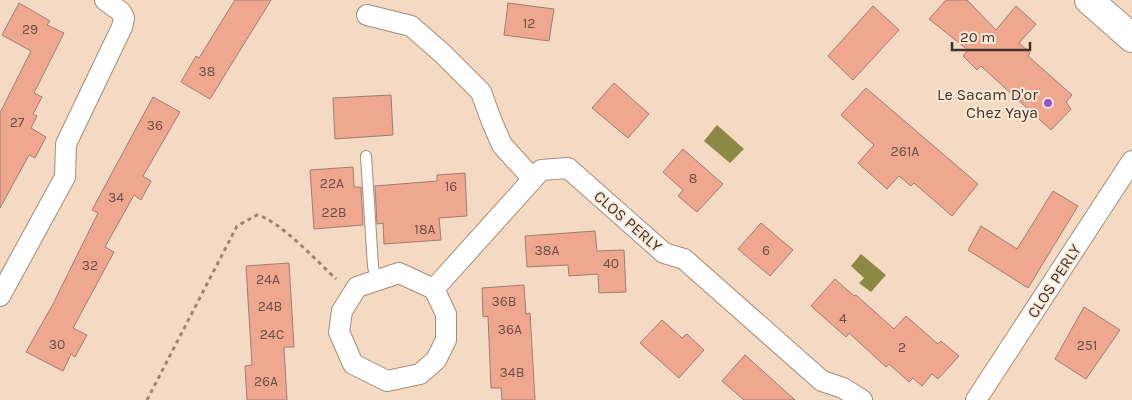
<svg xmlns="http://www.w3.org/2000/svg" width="1132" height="400" viewBox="0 0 1132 400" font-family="Karla,sans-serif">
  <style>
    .water { fill: #8c8944 }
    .building { fill: #efa790; stroke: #9e7f75 }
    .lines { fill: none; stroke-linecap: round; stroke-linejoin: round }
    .lane-casing { stroke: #a68d79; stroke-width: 12 }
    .street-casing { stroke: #a68d79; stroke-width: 22 }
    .primary-casing { stroke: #a68d79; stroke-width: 30 }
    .path { stroke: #998677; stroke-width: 3; stroke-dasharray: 4 4; stroke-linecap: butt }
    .lane { stroke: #fff; stroke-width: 10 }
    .street { stroke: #fff; stroke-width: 20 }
    .primary { stroke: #fff; stroke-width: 28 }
    .poi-dot { fill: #9452c7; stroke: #fde8d6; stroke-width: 2 }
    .labels { text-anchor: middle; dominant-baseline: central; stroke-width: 4; stroke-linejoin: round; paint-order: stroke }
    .number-label { font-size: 14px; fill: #6b5145 }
    .poi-label { font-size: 16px; fill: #3f342c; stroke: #fde8d6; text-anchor: end }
    .street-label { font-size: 16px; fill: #3f342c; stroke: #fde8d6 }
  </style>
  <rect width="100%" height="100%" fill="#f4d9c3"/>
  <g class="water">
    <path d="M717,125L744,149L730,163L704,141Z"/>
    <path d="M861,254L886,275L871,292L859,283L864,278L851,266Z"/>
  </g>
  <g class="building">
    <path d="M235,0H271L210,99L181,82L196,56L199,58Z"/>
    <path d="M946,0H967L996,30L1016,6L1036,24L1019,43L1030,53L1028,56L1072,95L1066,102L1071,109L1051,130L981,66L977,70L963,56L968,50L929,19Z"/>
    <path d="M19,3L50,21L47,25L64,33L34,93L42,97L33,114L37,116L31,128L46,137L35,158L29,155L0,208V113L31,51L2,35Z"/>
    <path d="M508,3L554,9L549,41L504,35Z"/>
    <path d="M873,6L899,30L853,80L828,56Z"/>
    <path d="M614,83L649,114L628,138L592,108Z"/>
    <path d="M866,88L978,184L952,216L914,183L911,186L899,176L887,189L858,163L874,145L841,115Z"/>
    <path d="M391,95L393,135L335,139L333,98Z"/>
    <path d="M153,97L180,112L143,176L151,181L141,200L134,195L105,247L114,252L73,328L87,335L75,357L71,354L63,371L26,352L53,304L98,213L92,210Z"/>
    <path d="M683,149L723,184L697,212L678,196L683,190L663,172Z"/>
    <path d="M353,167L354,187H361L363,225L314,229L310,170Z"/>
    <path d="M465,173L467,216L439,218L441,240L384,244L383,223L377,224L375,186L437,181V175Z"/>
    <path d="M1053,191L1078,206L1028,288L968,250L981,226L1017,249Z"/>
    <path d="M761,223L793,250L770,276L738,249Z"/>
    <path d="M595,231L597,251L624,250L626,292L599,293L598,274L569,276L568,265L527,267L525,236Z"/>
    <path d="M289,263L294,347H284L287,400H247L245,366L252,365L246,266Z"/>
    <path d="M835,279L854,296L856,295L894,329L906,316L938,344L941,341L959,356L938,379L932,374L922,386L913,378L909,382L889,364L886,367L849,333L846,337L811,306Z"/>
    <path d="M524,285L526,314L530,313L535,400H502L501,388H491L488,316L483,317L482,288Z"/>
    <path d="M1084,307L1120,330L1086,379L1055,359Z"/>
    <path d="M662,320L682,338L687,334L704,350L679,378L640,343Z"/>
    <path d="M745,355L795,400H744L722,381Z"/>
  </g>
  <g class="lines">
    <g class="lane-casing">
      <path id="lane" d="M366,156L373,266L376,281"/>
    </g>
    <g class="street-casing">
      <g id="street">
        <path d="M367,15L411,26L442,53L481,92L492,122L502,145L532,178"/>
        <path d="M399,273L434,289L446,314V340L436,360L420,374L387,381L353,364L339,332L342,311L357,287Z"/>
        <path d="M434,289L541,170L568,168L664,253L684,259L822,381L843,388L862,400"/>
        <path d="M0,296L65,177L66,144L122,27L124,18L121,12L105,0"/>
        <path d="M976,400L1132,161"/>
      </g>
    </g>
    <g class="primary-casing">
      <path id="primary" d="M1089,0L1132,38"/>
    </g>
    <path class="path" d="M147,400L237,226L257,215C279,220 318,262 336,279"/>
    <use href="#lane" class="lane"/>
    <use href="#street" class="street"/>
    <use href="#primary" class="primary"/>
  </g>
  <circle class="poi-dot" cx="1048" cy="103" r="5"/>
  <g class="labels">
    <g class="number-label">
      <text x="529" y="23">12</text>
      <text x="30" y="29">29</text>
      <text x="207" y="71">38</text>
      <text x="17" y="122">27</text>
      <text x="155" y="125">36</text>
      <text x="905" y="151">261A</text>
      <text x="693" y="178">8</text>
      <text x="332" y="183">22A</text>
      <text x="451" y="186">16</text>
      <text x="116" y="197">34</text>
      <text x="334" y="212">22B</text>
      <text x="425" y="229">18A</text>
      <text x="547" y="250">38A</text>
      <text x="766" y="250">6</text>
      <text x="611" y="263">40</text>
      <text x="90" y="265">32</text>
      <text x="268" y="279">24A</text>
      <text x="504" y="301">36B</text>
      <text x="270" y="306">24B</text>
      <text x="843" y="318">4</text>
      <text x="510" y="329">36A</text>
      <text x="272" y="334">24C</text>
      <text x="57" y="344">30</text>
      <text x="1087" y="345">251</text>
      <text x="902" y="347">2</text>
      <text x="512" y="372">34B</text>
      <text x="266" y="381">26A</text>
    </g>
    <g class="poi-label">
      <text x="1038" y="94">Le Sacam D'or<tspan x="1038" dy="18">Chez Yaya</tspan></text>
    </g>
    <g class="street-label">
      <text transform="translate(628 221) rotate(41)">CLOS PERLY</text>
      <text transform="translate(1054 281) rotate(-57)">CLOS PERLY</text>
    </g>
  </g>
  <path d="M952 42v8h78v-8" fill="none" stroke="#3f342c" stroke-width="2.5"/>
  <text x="960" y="42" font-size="15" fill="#3f342c" stroke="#fde8d6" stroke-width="4" paint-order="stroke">20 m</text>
</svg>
